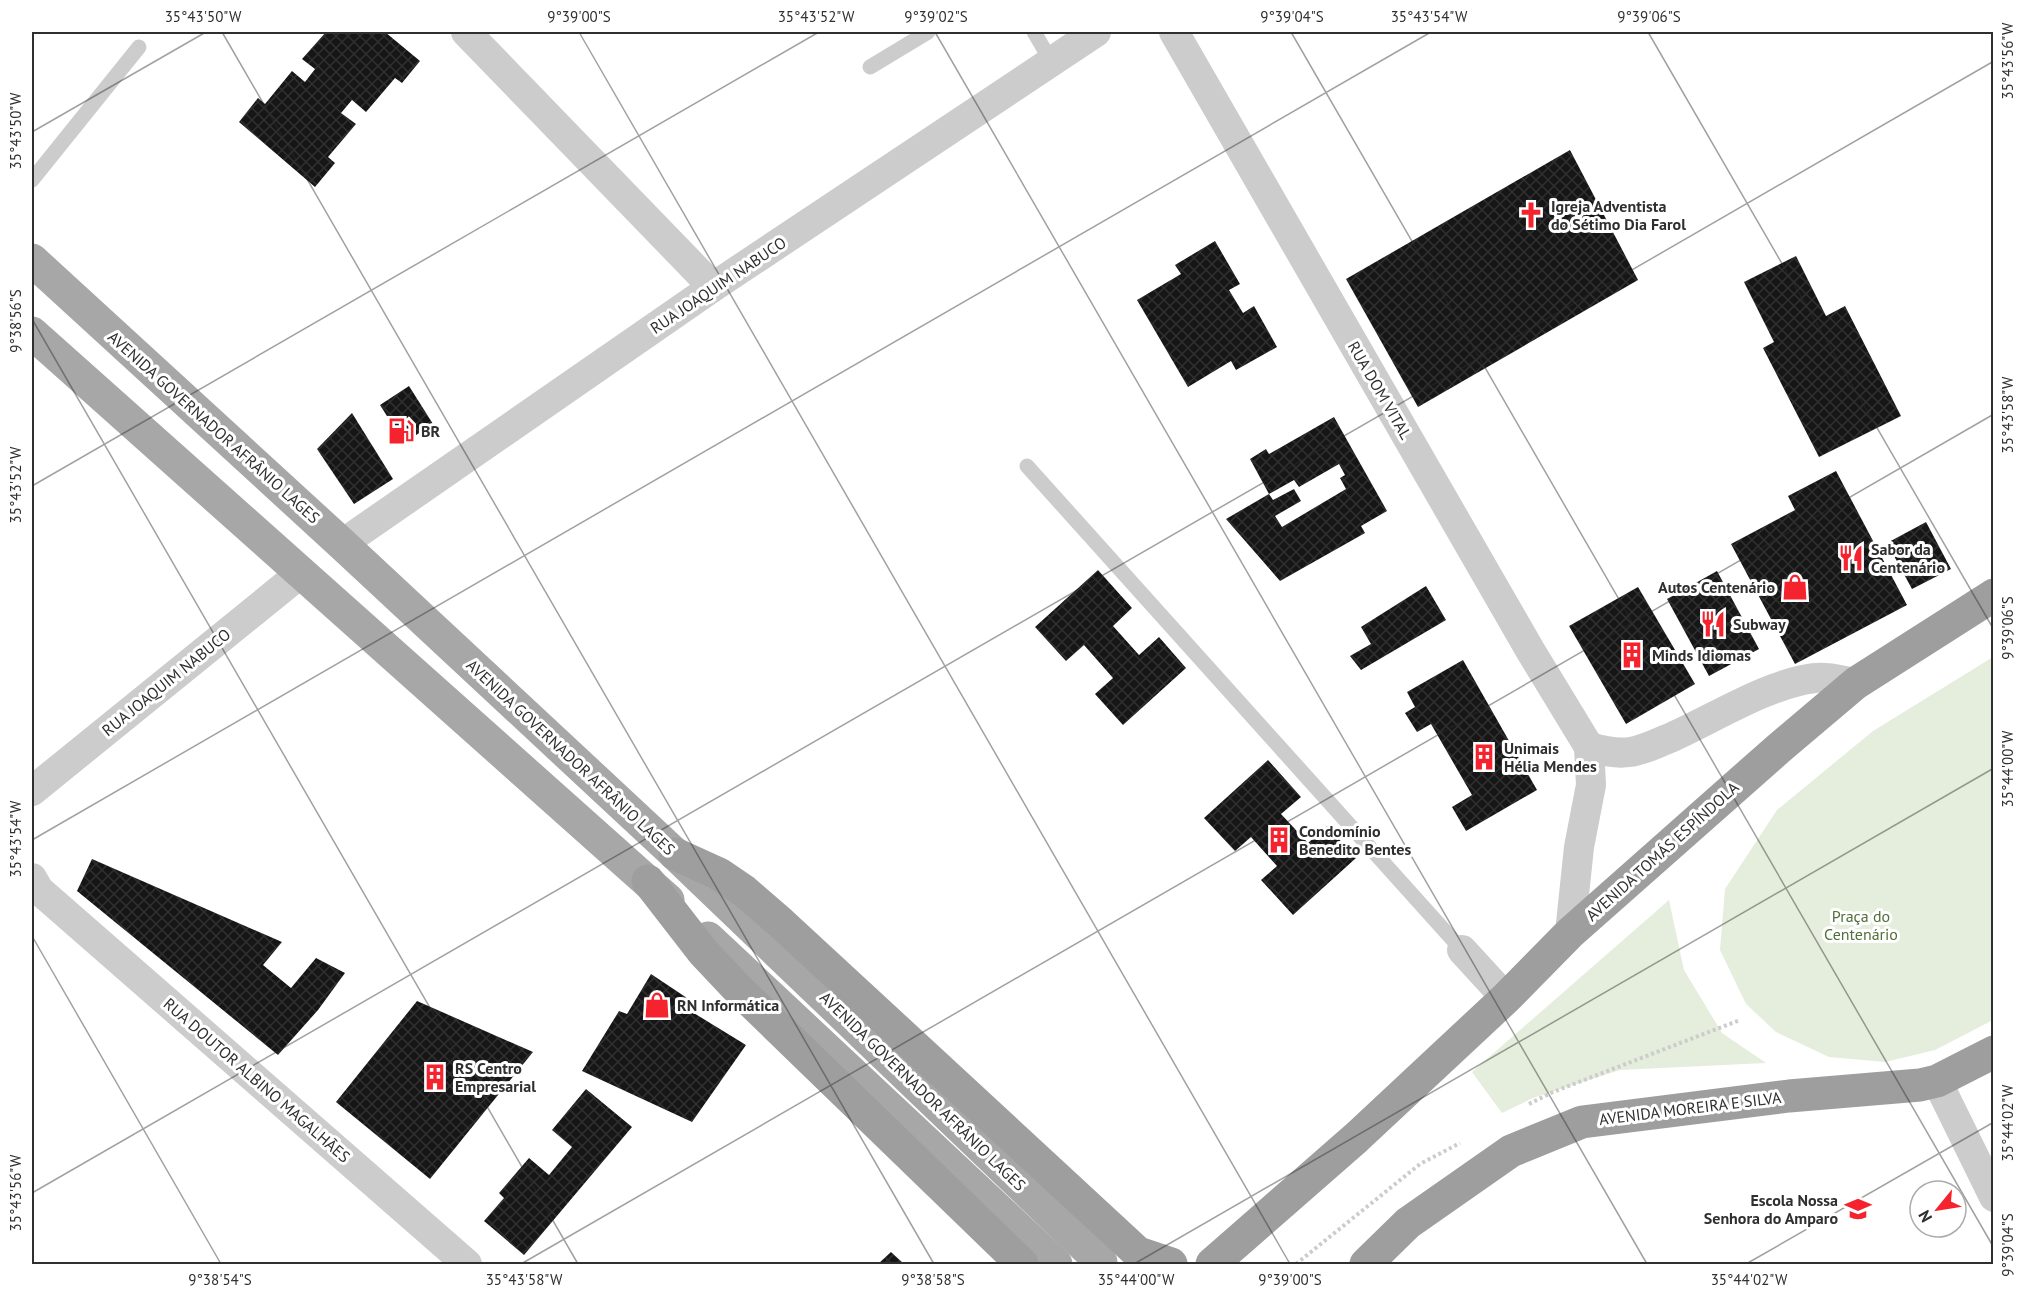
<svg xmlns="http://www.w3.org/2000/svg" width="2025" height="1296" viewBox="0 0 2025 1296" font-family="'PT Sans',sans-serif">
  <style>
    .park { fill: #e5eddc }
    .building { fill: url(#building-cross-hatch) }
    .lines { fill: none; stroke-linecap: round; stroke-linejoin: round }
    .path { stroke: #ccc; stroke-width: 4; stroke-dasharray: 3 3; stroke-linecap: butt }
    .service { stroke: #ccc; stroke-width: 15 }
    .minor { stroke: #ccc; stroke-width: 30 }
    .primary { stroke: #a7a7a7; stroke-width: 33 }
    .trunk { stroke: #9e9e9e; stroke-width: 33 }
    .ticks { fill: none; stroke: #2f2f2f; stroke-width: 1.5; stroke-opacity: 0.45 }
    .labels { text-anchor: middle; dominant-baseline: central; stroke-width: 6; stroke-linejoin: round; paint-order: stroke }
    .poi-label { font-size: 16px; font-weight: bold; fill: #2f2f2f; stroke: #fff; text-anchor: start }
    .street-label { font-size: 16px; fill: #2f2f2f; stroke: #fff }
    .park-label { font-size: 16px; fill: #516f38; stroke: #fff }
    .neatline { fill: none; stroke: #2f2f2f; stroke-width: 2 }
    .ticks-label { font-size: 15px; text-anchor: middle; fill: #2f2f2f }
  </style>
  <defs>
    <pattern id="building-cross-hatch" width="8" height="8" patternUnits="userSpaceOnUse" patternTransform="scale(1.5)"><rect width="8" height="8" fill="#161616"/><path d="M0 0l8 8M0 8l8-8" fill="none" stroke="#303030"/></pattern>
  </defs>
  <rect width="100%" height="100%" fill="#fff"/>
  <g class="park">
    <path d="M1993,657V1020L1935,1050L1885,1062L1829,1057L1776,1032L1746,1004L1720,950L1725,889L1777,810L1873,731Z"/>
    <path d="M1669,900L1684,970L1722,1033L1766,1063L1620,1070L1533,1098L1502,1113L1472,1072Z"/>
  </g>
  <g class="building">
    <path d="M326,32H385L420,61L402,83L395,78L366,112L352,100L341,113L356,124L328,157L335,163L315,187L239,122L258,98L265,104L292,71L305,82L315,69L302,59Z"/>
    <path d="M1570,150L1638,280L1418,407L1346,279Z"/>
    <path d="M1215,241L1240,284L1229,290L1243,313L1254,306L1277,347L1236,370L1231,361L1188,387L1137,300L1181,274L1175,265Z"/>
    <path d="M1796,256L1826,316L1845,306L1901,416L1819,457L1763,348L1774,342L1744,282Z"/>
    <path d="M409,386L433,424L404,443L380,405Z"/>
    <path d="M352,413L393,479L354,504L317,449Z"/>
    <path d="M1334,417L1387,511L1361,526L1365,533L1280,581L1226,519L1269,494L1273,500L1294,489L1301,501L1275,516L1282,527L1346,489L1340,478L1345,475L1339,464L1299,487L1294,480L1269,494L1250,459L1266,449L1269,454Z"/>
    <path d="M1836,471L1907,605L1795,664L1731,544L1795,510L1788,496Z"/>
    <path d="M1926,522L1951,569L1912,589L1887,543Z"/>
    <path d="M1098,570L1132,608L1113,626L1139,655L1159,637L1186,668L1123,725L1095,694L1113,678L1084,645L1066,661L1035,627Z"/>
    <path d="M1717,571L1759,649L1709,676L1667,599Z"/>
    <path d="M1426,586L1446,620L1361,670L1350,656L1371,644L1361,627Z"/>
    <path d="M1638,587L1695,684L1626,724L1569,626Z"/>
    <path d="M1463,660L1537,790L1466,831L1452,807L1472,795L1431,724L1417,732L1405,713L1415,707L1407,692Z"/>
    <path d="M1268,760L1301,797L1281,814L1308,843L1327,826L1356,858L1293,915L1261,880L1277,866L1251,837L1235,851L1204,818Z"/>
    <path d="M92,859L282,942L263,965L291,988L316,958L345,973L318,1010L278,1055L77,891Z"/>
    <path d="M651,974L690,1000L684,1007L746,1045L692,1122L582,1071L619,1011L627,1014Z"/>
    <path d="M417,1001L533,1052L430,1179L336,1102Z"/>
    <path d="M586,1089L632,1127L524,1255L484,1221L504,1198L499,1193L529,1158L549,1175L572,1147L552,1130Z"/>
    <path d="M891,1252L904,1264H878Z"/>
  </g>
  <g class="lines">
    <g class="path">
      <path d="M1529,1104L1553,1092L1740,1020"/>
      <path d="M1296,1264L1420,1164L1460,1143"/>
    </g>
    <g class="service">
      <path d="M1034,32L1051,61"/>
      <path d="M870,67L928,32"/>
      <path d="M32,180L139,47"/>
      <path d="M1027,466L1462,950"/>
    </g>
    <g class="minor">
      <path d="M466,32L713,287"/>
      <path d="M1174,32L1530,650L1589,747L1591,785L1579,847L1570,933"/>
      <path d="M342,544L713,287L1096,32"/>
      <path d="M1589,747C1603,751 1616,754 1630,752C1644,750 1657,743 1670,738C1713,719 1769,683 1815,678C1828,676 1843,681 1856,683"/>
      <path d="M32,791L301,573"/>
      <path d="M32,878L39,890L467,1264"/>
      <path d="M1462,950L1506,998"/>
      <path d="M1937,1081L1994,1197"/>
    </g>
    <g class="primary">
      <path d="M32,260L342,544L675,854L1101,1262"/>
      <path d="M32,333L668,900"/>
      <path d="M708,938L1056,1264"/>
    </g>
    <g class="trunk">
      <path d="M675,854L719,874L744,891L781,923L1123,1239L1138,1253L1171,1264"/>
      <path d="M648,881L703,952L736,987L1022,1264"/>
      <path d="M1212,1264L1356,1138L1506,998L1570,933L1778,749L1856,683L1994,595"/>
      <path d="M1366,1264L1408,1223L1511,1151L1582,1122L1789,1096L1920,1085L1937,1081L1994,1052"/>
    </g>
  </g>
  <path class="ticks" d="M222,32L934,1264M579,32L1290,1264M935,32L1647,1264M1291,32L1994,1248M1648,32L1994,630M32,132L206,32M32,319L578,1264M32,486L819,32M32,840L1431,32M32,936L221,1264M32,1193L1994,61M521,1264L1994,414M1134,1264L1994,768M1746,1264L1994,1122"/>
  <defs>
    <g id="church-bare" transform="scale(2.07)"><path d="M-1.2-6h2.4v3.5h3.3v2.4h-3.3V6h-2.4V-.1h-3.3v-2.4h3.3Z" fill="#f4232e" stroke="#fff" stroke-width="2.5" paint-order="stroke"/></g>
    <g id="fuel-bare" transform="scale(2.07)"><path d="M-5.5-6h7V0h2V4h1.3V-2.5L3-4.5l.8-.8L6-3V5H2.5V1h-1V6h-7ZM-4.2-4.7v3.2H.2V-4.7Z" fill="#f4232e" stroke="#fff" stroke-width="2.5" paint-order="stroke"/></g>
    <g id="restaurant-bare" transform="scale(2.07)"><path d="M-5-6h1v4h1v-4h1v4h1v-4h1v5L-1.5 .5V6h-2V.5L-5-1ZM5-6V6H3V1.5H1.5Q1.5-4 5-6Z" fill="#f4232e" stroke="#fff" stroke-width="2.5" paint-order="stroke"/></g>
    <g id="shop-bare" transform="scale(2.07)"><path d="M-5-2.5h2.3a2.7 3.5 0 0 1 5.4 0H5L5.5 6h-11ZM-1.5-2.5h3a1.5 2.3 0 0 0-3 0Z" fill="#f4232e" stroke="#fff" stroke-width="2.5" paint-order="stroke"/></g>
    <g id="building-bare" transform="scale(2.07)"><path d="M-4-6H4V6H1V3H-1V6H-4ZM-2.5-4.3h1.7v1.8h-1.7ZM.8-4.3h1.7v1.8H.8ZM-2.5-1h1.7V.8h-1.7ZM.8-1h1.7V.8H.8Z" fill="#f4232e" stroke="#fff" stroke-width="2.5" paint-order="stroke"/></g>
    <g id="school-bare" transform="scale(2.07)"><path d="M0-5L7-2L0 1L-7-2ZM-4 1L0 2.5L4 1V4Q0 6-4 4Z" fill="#f4232e" stroke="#fff" stroke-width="2.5" paint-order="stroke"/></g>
  </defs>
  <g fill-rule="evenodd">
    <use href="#church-bare" x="1531" y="215"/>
    <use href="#fuel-bare" x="401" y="431"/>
    <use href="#restaurant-bare" x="1851" y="558"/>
    <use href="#shop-bare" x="1795" y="587"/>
    <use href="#restaurant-bare" x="1713" y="624"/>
    <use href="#building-bare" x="1632" y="655"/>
    <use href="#building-bare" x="1484" y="757"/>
    <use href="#building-bare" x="1279" y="840"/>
    <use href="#shop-bare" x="657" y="1005"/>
    <use href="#building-bare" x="435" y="1077"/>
    <use href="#school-bare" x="1858" y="1209"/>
  </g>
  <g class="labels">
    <g class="poi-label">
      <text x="1551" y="206">Igreja Adventista<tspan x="1551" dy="18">do Sétimo Dia Farol</tspan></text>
      <text x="421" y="431">BR</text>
      <text x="1871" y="549">Sabor da<tspan x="1871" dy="18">Centenário</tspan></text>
      <text x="1775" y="587" text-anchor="end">Autos Centenário</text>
      <text x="1733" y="624">Subway</text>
      <text x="1652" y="655">Minds Idiomas</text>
      <text x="1504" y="748">Unimais<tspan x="1504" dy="18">Hélia Mendes</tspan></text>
      <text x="1299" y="831">Condomínio<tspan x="1299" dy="18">Benedito Bentes</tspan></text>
      <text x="677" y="1005">RN Informática</text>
      <text x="455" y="1068">RS Centro<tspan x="455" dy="18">Empresarial</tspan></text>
      <text x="1838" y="1200" text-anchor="end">Escola Nossa<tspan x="1838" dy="18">Senhora do Amparo</tspan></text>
    </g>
    <g class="street-label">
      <text transform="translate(718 285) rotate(-34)">RUA JOAQUIM NABUCO</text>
      <text transform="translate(1380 390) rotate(60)">RUA DOM VITAL</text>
      <text transform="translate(214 427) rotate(42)">AVENIDA GOVERNADOR AFRÂNIO LAGES</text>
      <text transform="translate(166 682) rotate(-39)">RUA JOAQUIM NABUCO</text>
      <text transform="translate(571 757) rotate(43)">AVENIDA GOVERNADOR AFRÂNIO LAGES</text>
      <text transform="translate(1662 851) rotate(-42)">AVENIDA TOMÁS ESPÍNDOLA</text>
      <text transform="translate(257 1080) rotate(41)">RUA DOUTOR ALBINO MAGALHÃES</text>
      <text transform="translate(923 1091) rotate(44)">AVENIDA GOVERNADOR AFRÂNIO LAGES</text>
      <text transform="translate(1690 1108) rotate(-7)">AVENIDA MOREIRA E SILVA</text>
    </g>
    <g class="park-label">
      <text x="1861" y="916">Praça do<tspan x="1861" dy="18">Centenário</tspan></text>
    </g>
  </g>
  <rect width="2025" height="1296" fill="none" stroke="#ffffff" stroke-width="66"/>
  <g transform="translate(1938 1209) rotate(240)"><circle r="28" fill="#ffffff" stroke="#acacac" stroke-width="1.5"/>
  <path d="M0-4.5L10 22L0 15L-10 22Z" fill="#f4232e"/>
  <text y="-9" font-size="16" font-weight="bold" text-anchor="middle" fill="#2f2f2f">N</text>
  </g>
  <rect x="33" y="33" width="1959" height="1230" class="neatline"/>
  <g class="ticks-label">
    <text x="203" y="22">35°43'50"W</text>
    <text x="579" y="22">9°39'00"S</text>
    <text x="816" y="22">35°43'52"W</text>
    <text x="936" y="22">9°39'02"S</text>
    <text x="1292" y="22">9°39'04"S</text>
    <text x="1429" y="22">35°43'54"W</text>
    <text x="1649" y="22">9°39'06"S</text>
    <text transform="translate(2008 61) rotate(-90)" y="5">35°43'56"W</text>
    <text transform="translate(16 131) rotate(-90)" y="5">35°43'50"W</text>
    <text transform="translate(16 321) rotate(-90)" y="5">9°38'56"S</text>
    <text transform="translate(2008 415) rotate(-90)" y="5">35°43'58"W</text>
    <text transform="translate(16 485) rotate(-90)" y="5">35°43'52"W</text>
    <text transform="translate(2008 628) rotate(-90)" y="5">9°39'06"S</text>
    <text transform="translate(2008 769) rotate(-90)" y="5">35°44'00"W</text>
    <text transform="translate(16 839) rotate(-90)" y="5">35°43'54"W</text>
    <text transform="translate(2008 1123) rotate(-90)" y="5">35°44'02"W</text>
    <text transform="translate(16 1193) rotate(-90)" y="5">35°43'56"W</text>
    <text transform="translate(2008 1245) rotate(-90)" y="5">9°39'04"S</text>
    <text x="220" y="1285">9°38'54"S</text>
    <text x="524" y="1285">35°43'58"W</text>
    <text x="933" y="1285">9°38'58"S</text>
    <text x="1136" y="1285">35°44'00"W</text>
    <text x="1290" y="1285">9°39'00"S</text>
    <text x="1749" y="1285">35°44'02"W</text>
  </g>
</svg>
